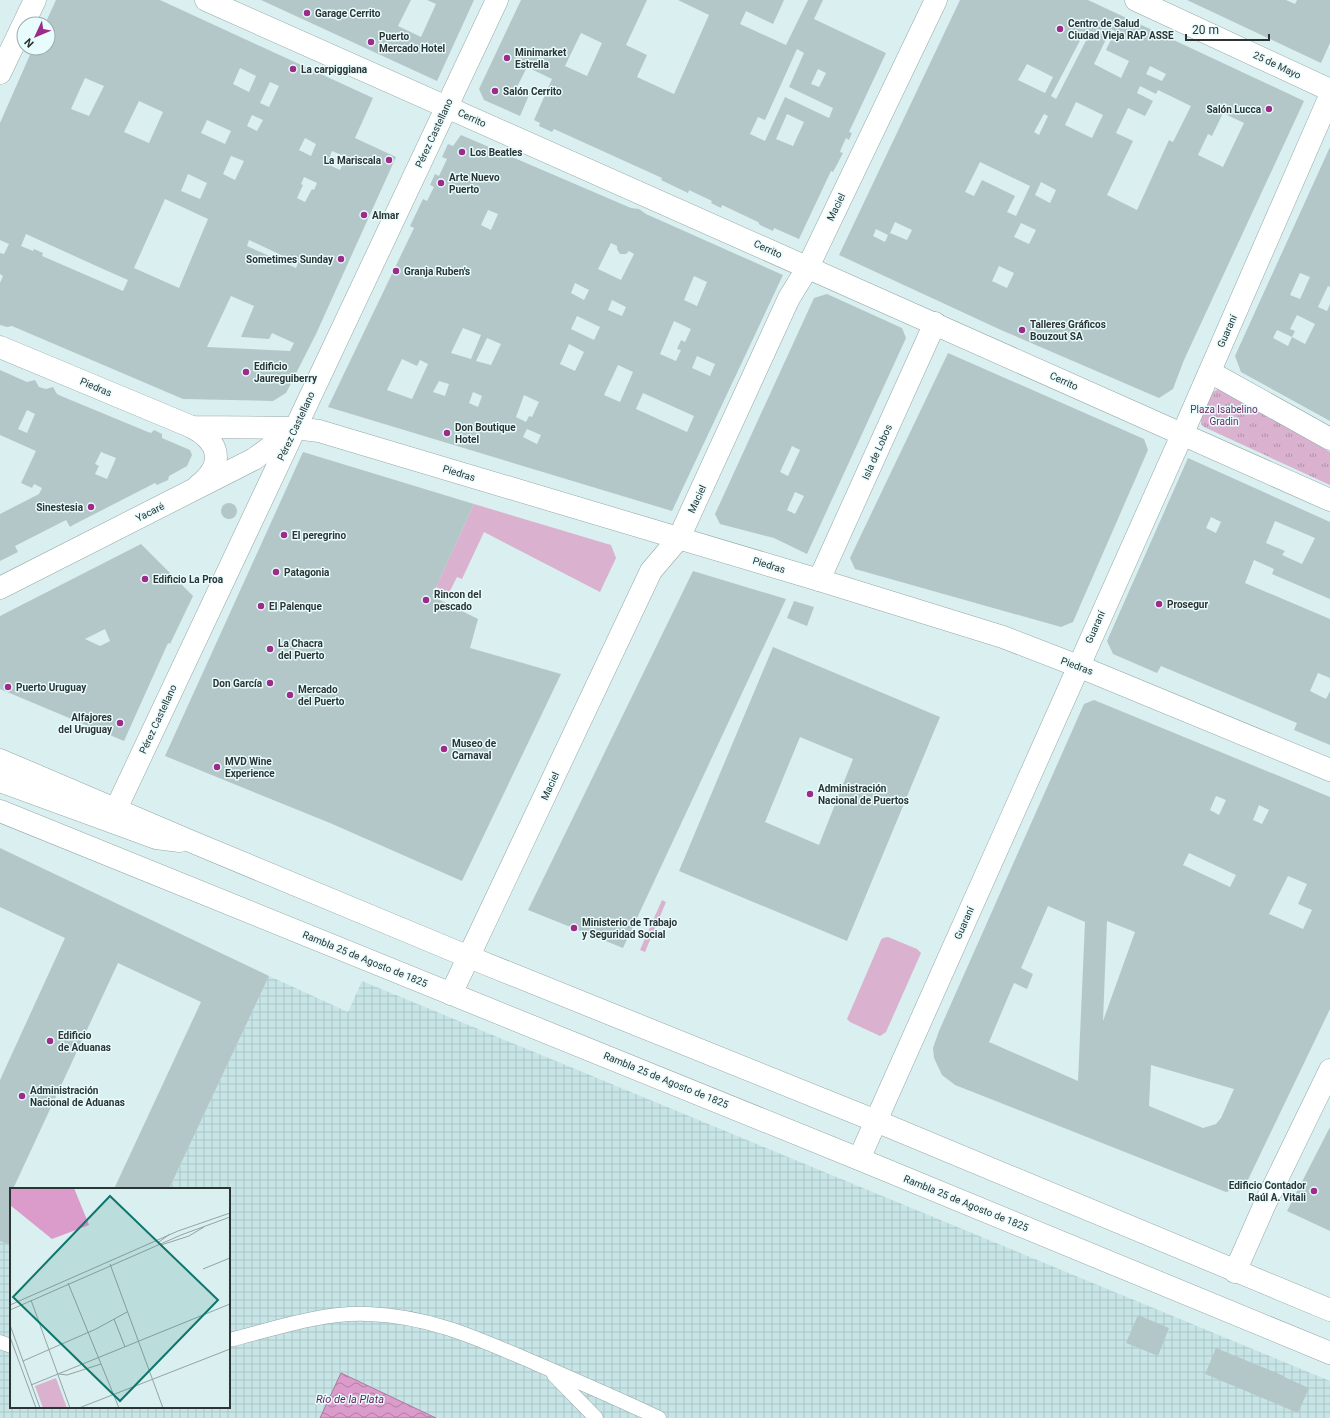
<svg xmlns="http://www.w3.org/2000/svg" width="1330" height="1418" viewBox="0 0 1330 1418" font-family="Roboto,sans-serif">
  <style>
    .industrial { fill: url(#industrial-grid) }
    .green { fill: #dab2cf }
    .park { fill: url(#park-tufts) }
    .water { fill: url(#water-waves); stroke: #a67c9e }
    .building { fill: #b4c7c8; fill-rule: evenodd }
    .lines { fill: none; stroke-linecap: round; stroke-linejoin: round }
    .lane-casing { stroke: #94a7a8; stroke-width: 15 }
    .street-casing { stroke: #94a7a8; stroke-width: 23 }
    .secondary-casing { stroke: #94a7a8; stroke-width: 23 }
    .primary-casing { stroke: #94a7a8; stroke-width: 23 }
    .lane { stroke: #fff; stroke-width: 14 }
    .street { stroke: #fff; stroke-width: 22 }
    .secondary { stroke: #fff; stroke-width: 22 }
    .primary { stroke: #fff; stroke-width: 22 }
    .poi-dot { fill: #9c2b89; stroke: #e8fcfd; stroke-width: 1.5 }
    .labels { text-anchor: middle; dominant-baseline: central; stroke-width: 3; stroke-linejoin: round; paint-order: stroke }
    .poi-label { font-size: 10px; font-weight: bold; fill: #2c3434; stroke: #e8fcfd; text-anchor: start }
    .street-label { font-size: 10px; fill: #2c3434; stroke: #e8fcfd }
    .park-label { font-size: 10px; fill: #732964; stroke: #e8fcfd }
    .water-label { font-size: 11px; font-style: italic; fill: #681e5a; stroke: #e8fcfd }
    .inset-road { fill: none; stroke: #94a4a4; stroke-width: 1 }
    .view { fill: #0f766e; fill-opacity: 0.15; stroke: #0f766e; stroke-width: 2 }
    .inset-edge { fill: none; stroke: #2c3434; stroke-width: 2 }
  </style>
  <defs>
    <pattern id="industrial-grid" width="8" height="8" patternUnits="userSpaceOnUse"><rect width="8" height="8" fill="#c7e5e6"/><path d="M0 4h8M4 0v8" fill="none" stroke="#abc5c6"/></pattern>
    <pattern id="park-tufts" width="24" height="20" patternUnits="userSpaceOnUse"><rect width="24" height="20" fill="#dab2cf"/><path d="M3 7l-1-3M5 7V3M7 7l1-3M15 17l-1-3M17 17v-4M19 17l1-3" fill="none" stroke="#b192a9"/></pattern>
    <pattern id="water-waves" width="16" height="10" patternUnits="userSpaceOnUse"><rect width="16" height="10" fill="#db9bcb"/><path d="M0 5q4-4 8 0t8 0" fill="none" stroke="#b27fa6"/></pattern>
  </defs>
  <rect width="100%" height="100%" fill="#daefef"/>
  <path class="industrial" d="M269,976L348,1012L362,981L1330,1381V1418H436L341,1373L320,1418H0V1241L11,1246V1407H229V1189H169Z"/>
  <g class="green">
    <path d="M474,504L611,545L616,558L600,592L484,532L462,579L457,577L449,593L436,587Z"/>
    <path d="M662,900L666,902L645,952L640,950Z"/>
    <path d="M888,937L917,949L921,953L886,1032L880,1036L850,1022L847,1019L881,940L883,938Z"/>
  </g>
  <path class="park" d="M1218,389L1330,452V485L1204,427L1201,424V417L1213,392Z"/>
  <path class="water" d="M341,1373L436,1418H320Z"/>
  <g class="building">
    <path d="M56,0H160L373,98L355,138L396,157L316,334L286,393L273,401L183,399L12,326L7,327L0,325V283L3,276L0,274V253L4,254L9,244L0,240V123L33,48H48V24H45ZM240,68L256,76L249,92L233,84ZM85,78L104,86L89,116L71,109ZM270,82L279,86L269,107L260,103ZM139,101L163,112L149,143L124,132ZM252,115L263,120L257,131L247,126ZM207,120L231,131L225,144L201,133ZM305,138L316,144L311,156L299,150ZM332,151L346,157L340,170L327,164ZM231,156L244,161L235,180L223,174ZM188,174L207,183L200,199L181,191ZM304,177L317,183L314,190L312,189L305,202L297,198L303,185L301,184ZM165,199L208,219L179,288L134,268ZM26,234L103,269L128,280L123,291L42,256L43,253L34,249L33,251L21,246ZM249,240L298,263L296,268L247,246ZM231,296L254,306L241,337L269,339L272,333L294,343L290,351L207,347Z"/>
    <path d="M261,0H411L398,26L421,37L436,4L427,0H474L437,81Z"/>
    <path d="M521,0H647L626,45L647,55L637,77L674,94L709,15L678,0H784L773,24L746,11L740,24L786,45L808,0H823L814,19L886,53L849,132L852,133L849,140L846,138L841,149L840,152L843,153L833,172L831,171L799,239L774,228L773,231L760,225L758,222L722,205L721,208L711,203L712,201L689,190L688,193L661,180L662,178L554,129L552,132L539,126L540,123L534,120L552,79L527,67L517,87L530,93L520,116L484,100L479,89ZM581,33L602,43L587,76L565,66ZM797,49L804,53L789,87L833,108L829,118L785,97L765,141L750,134L758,117L765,120ZM818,69L826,73L819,87L811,84ZM787,114L804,122L793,146L776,139Z"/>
    <path d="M960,0H1088L1304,101L1184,360L1173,389L1159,398L1001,330L839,255ZM1111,29L1115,31L1106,50L1129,61L1121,78L1094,64ZM1085,31L1090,33L1056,99L1051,96ZM1027,64L1053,77L1045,93L1018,80ZM1150,66L1166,74L1162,81L1146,74ZM1140,86L1156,94L1158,90L1191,106L1173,142L1169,140L1137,210L1107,195L1133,141L1116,133L1128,108L1145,116L1153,101L1137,93ZM1076,102L1103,115L1092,138L1065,125ZM1223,113L1244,123L1223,167L1198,155L1208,134L1212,136ZM1044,114L1048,116L1039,135L1034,132ZM980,162L1030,186L1016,216L1007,212L1015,196L982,180L974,196L965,192ZM1041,182L1056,190L1050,203L1035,195ZM895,222L912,230L907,240L890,233ZM1021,223L1036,230L1029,244L1014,237ZM876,229L888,235L885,242L873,236ZM999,266L1014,273L1007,288L992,281Z"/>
    <path d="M1187,0H1286L1295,4L1297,0H1330V43L1321,63Z"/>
    <path d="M461,135L631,208L639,209L646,214L783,275L672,511L328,407L414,228L410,226L423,199L427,201L434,187L430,185L435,174L439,176L447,159L442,157L448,144L453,146ZM488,210L498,214L491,230L481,225ZM611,243L617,246V249L620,254H626L629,251L634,254L621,280L598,269ZM694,276L707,282L697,306L684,300ZM575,283L589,290L584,300L571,293ZM612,300L626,307L622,316L608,310ZM577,316L600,327L594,340L571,329ZM674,321L691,329L685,342L681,340L677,349L681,350L676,361L660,354ZM463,328L481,335L471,359L451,353ZM487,338L501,344L491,365L476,361ZM569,344L584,352L575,371L560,364ZM697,356L715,364L710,376L692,368ZM402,359L417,366L420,360L428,364L412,399L387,390ZM618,365L633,372L620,402L604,395ZM439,381L449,384L445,396L433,392ZM473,392L482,396L478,407L469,403ZM643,393L694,416L687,432L636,409ZM524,395L539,402L532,417L529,416L526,422L516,417ZM527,429L541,435L537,444L523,437Z"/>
    <path d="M1330,147V287L1328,286L1318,307L1327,311L1330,304V421L1241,372L1235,356ZM1300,273L1310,277L1300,299L1290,295ZM1297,315L1315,324L1305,344L1292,337L1295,331L1290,329ZM1277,330L1292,337L1288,346L1273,338Z"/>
    <path d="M827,294L902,328L906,338L807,554L774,538L720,524L715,514L814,298ZM792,446L800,450L788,476L780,472ZM795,492L804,496L795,514L787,510Z"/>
    <path d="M948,353L1144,439L1148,450L1073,622L1061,627L855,569L850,558Z"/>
    <path d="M0,370L27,382L35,380L39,387L46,389L53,387L57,394L61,396L148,432L151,433L154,430L162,434V438L190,450L192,455L187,466L169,476L168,480L157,485L155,483L73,525L70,527L66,520L15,546L18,552L0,561V514L39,494L42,488L34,484L32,488L21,483L36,451L0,435ZM27,410L35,414L27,433L18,429ZM101,452L116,458L107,479L95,474L99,466L95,464Z"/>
    <path d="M303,452L474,504L432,596L478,619L470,648L561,674L462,881L330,823L165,756Z"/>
    <path d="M1188,458L1330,522V599L1272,574L1274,569L1254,560L1245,583L1330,619V678L1318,673L1310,691L1326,699L1330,691V745L1294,730L1297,723L1161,666L1157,673L1113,654L1107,641ZM1211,517L1221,522L1216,533L1206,528ZM1275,521L1315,538L1302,564L1282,555L1285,551L1266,543Z"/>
    <circle cx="229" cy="511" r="8"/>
    <path d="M141,544L193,596L170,644L168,643L124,741L0,689V616ZM105,629L110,641L100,646L85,639Z"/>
    <path d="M693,571L786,599L623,948L528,910Z"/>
    <path d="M794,601L814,607L807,626L787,618Z"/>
    <path d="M773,647L940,717L847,941L679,871ZM800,737L853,759L819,845L765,822Z"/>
    <path d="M1094,700L1330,797V1009L1245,1186L1226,1192L955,1085L942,1075L934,1058L933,1048L939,1031L1084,704ZM1216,796L1226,800L1219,815L1210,810ZM1259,805L1269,810L1262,824L1253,820ZM1189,853L1236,875L1230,887L1183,865ZM1288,876L1307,884L1298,904L1312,910L1303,929L1269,914ZM1048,906L1085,922L1078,1081L989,1042L1014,983L1027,989L1033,974L1021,968ZM1107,921L1135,932L1103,1021ZM1151,1065L1234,1089L1221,1118L1216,1124L1203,1128L1149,1106Z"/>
    <path d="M0,848L269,976L169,1189H114L201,1002L118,963L13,1189H11V1246L0,1241V1080L65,938L0,907Z"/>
    <path d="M1330,1127V1231L1287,1211Z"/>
    <path d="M1138,1315L1169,1328L1158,1356L1126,1343Z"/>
    <path d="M1216,1348L1284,1376V1377L1309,1388L1298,1413L1205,1374Z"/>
  </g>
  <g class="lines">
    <g class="lane-casing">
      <g id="lane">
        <path d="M229,1340C274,1329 321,1312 368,1314C430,1316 479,1339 535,1363C577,1381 618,1399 659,1418"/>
        <path d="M0,1342L11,1346"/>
        <path d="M554,1375L596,1418"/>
      </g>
    </g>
    <g class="street-casing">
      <g id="street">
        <path d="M1136,0L1330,90"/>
        <path d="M0,73L35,0"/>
        <path d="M0,347L192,427L295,428L319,431L819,580L1003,637L1078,666L1330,770"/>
        <path d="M1210,372L1330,439"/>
        <path d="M192,427C220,442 225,464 199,485"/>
        <path d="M819,580L935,323"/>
        <path d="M0,588L254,459L291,432"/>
        <path d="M0,781L156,838L180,841"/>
        <path d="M116,809L497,0"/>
        <path d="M451,994L651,571L679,538L789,298L808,267L936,0"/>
        <path d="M859,1159L1182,435L1330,96"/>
        <path d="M1235,1272L1264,1206L1330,1070"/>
      </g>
    </g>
    <g class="secondary-casing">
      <path id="secondary" d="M206,0L1330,500"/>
    </g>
    <g class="primary-casing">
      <g id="primary">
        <path d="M0,760L190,841L469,957L876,1121L1330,1310"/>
        <path d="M0,811L859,1159L1330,1353"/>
      </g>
    </g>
    <use href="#lane" class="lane"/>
    <use href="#street" class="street"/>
    <use href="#secondary" class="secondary"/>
    <use href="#primary" class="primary"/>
  </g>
  <g class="poi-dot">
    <circle cx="307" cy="13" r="4"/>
    <circle cx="1060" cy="29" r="4"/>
    <circle cx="371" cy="42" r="4"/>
    <circle cx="507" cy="58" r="4"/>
    <circle cx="293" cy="69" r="4"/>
    <circle cx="495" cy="91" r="4"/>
    <circle cx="1269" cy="109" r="4"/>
    <circle cx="462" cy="152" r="4"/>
    <circle cx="389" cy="160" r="4"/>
    <circle cx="441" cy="183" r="4"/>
    <circle cx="364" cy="215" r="4"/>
    <circle cx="341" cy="259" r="4"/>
    <circle cx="396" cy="271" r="4"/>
    <circle cx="1022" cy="330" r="4"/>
    <circle cx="246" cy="372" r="4"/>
    <circle cx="447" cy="433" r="4"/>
    <circle cx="91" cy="507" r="4"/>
    <circle cx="284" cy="535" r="4"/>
    <circle cx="276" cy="572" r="4"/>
    <circle cx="145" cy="579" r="4"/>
    <circle cx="426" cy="600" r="4"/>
    <circle cx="1159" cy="604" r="4"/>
    <circle cx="261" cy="606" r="4"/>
    <circle cx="270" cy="649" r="4"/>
    <circle cx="270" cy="683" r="4"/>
    <circle cx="8" cy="687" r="4"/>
    <circle cx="290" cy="695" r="4"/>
    <circle cx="120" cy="723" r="4"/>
    <circle cx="444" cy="749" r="4"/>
    <circle cx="217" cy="767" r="4"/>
    <circle cx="810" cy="794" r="4"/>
    <circle cx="574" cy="928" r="4"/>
    <circle cx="50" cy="1041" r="4"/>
    <circle cx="22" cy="1096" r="4"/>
    <circle cx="1314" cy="1191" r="4"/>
  </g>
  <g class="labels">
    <g class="poi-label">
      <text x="315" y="13">Garage Cerrito</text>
      <text x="1068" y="23">Centro de Salud<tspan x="1068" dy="12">Ciudad Vieja RAP ASSE</tspan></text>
      <text x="379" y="36">Puerto<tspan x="379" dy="12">Mercado Hotel</tspan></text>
      <text x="515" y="52">Minimarket<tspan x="515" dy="12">Estrella</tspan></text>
      <text x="301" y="69">La carpiggiana</text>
      <text x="503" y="91">Salón Cerrito</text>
      <text x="1261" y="109" text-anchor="end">Salón Lucca</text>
      <text x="470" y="152">Los Beatles</text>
      <text x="381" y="160" text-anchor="end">La Mariscala</text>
      <text x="449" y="177">Arte Nuevo<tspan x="449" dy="12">Puerto</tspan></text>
      <text x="372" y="215">Almar</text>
      <text x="333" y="259" text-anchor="end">Sometimes Sunday</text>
      <text x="404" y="271">Granja Ruben's</text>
      <text x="1030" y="324">Talleres Gráficos<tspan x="1030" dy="12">Bouzout SA</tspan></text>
      <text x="254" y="366">Edificio<tspan x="254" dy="12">Jaureguiberry</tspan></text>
      <text x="455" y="427">Don Boutique<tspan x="455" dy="12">Hotel</tspan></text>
      <text x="83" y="507" text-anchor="end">Sinestesia</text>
      <text x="292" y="535">El peregrino</text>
      <text x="284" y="572">Patagonia</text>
      <text x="153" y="579">Edificio La Proa</text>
      <text x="434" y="594">Rincon del<tspan x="434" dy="12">pescado</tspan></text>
      <text x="1167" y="604">Prosegur</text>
      <text x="269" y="606">El Palenque</text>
      <text x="278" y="643">La Chacra<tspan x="278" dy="12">del Puerto</tspan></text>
      <text x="262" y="683" text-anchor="end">Don García</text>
      <text x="16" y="687">Puerto Uruguay</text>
      <text x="298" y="689">Mercado<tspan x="298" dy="12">del Puerto</tspan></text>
      <text x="112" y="717" text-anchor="end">Alfajores<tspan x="112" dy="12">del Uruguay</tspan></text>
      <text x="452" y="743">Museo de<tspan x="452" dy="12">Carnaval</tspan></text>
      <text x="225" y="761">MVD Wine<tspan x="225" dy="12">Experience</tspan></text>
      <text x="818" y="788">Administración<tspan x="818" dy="12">Nacional de Puertos</tspan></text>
      <text x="582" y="922">Ministerio de Trabajo<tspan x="582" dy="12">y Seguridad Social</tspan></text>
      <text x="58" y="1035">Edificio<tspan x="58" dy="12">de Aduanas</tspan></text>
      <text x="30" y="1090">Administración<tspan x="30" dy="12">Nacional de Aduanas</tspan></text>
      <text x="1306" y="1185" text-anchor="end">Edificio Contador<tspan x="1306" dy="12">Raúl A. Vitali</tspan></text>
    </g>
    <g class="street-label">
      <text transform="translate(1277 65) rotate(25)">25 de Mayo</text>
      <text transform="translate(472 118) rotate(24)">Cerrito</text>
      <text transform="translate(434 133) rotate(-65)">Pérez Castellano</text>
      <text transform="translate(836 207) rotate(-64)">Maciel</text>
      <text transform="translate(768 249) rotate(24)">Cerrito</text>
      <text transform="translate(1227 331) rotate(-66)">Guaraní</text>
      <text transform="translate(1064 381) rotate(24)">Cerrito</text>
      <text transform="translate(96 387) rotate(23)">Piedras</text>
      <text transform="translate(296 426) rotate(-65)">Pérez Castellano</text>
      <text transform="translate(877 452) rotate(-66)">Isla de Lobos</text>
      <text transform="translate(459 473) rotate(17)">Piedras</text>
      <text transform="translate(697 499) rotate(-65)">Maciel</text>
      <text transform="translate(150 512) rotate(-27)">Yacaré</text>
      <text transform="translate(769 565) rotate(17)">Piedras</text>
      <text transform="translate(1095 627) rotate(-66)">Guaraní</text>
      <text transform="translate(1077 666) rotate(20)">Piedras</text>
      <text transform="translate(158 719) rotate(-65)">Pérez Castellano</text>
      <text transform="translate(550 786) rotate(-65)">Maciel</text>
      <text transform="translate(964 923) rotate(-66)">Guaraní</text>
      <text transform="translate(365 959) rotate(22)">Rambla 25 de Agosto de 1825</text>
      <text transform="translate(666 1080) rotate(22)">Rambla 25 de Agosto de 1825</text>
      <text transform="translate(966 1203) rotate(22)">Rambla 25 de Agosto de 1825</text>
    </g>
    <g class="park-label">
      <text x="1224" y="409">Plaza Isabelino<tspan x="1224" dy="12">Gradin</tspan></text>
    </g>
    <g class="water-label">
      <text x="350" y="1399">Río de la Plata</text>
    </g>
  </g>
  <g transform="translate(10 1188)">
    <rect width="220" height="220" fill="#daefef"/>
    <path d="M46,190L57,220H33L25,198Z" fill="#dab2cf"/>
    <path d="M0,0H64L79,37L42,51L0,17Z" fill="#db9bcb"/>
    <path class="inset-road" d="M149,54L160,46M151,57L179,48L194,39M100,76L153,220M193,81L220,70M58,95L109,220M21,112L60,220M0,117L168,43L220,25M0,122L171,47L220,29M104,131L115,159M0,137L30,220M0,149L26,220M13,173L86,141L117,124M49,186L57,187L91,176M21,197L220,116M69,220L220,161"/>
    <path class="view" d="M100,8L208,112L110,213L3,109Z"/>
    <rect width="220" height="220" class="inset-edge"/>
  </g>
  <g transform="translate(36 36) rotate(226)"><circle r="19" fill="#e8fcfd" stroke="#9dacad"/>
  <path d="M0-3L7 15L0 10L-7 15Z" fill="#9c2b89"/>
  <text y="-6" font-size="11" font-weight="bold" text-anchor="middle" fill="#2c3434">N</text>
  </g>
  <path d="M1186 34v6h83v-6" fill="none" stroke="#2c3434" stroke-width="2"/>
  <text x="1192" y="34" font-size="12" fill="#2c3434" stroke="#e8fcfd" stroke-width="3" paint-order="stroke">20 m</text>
</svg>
